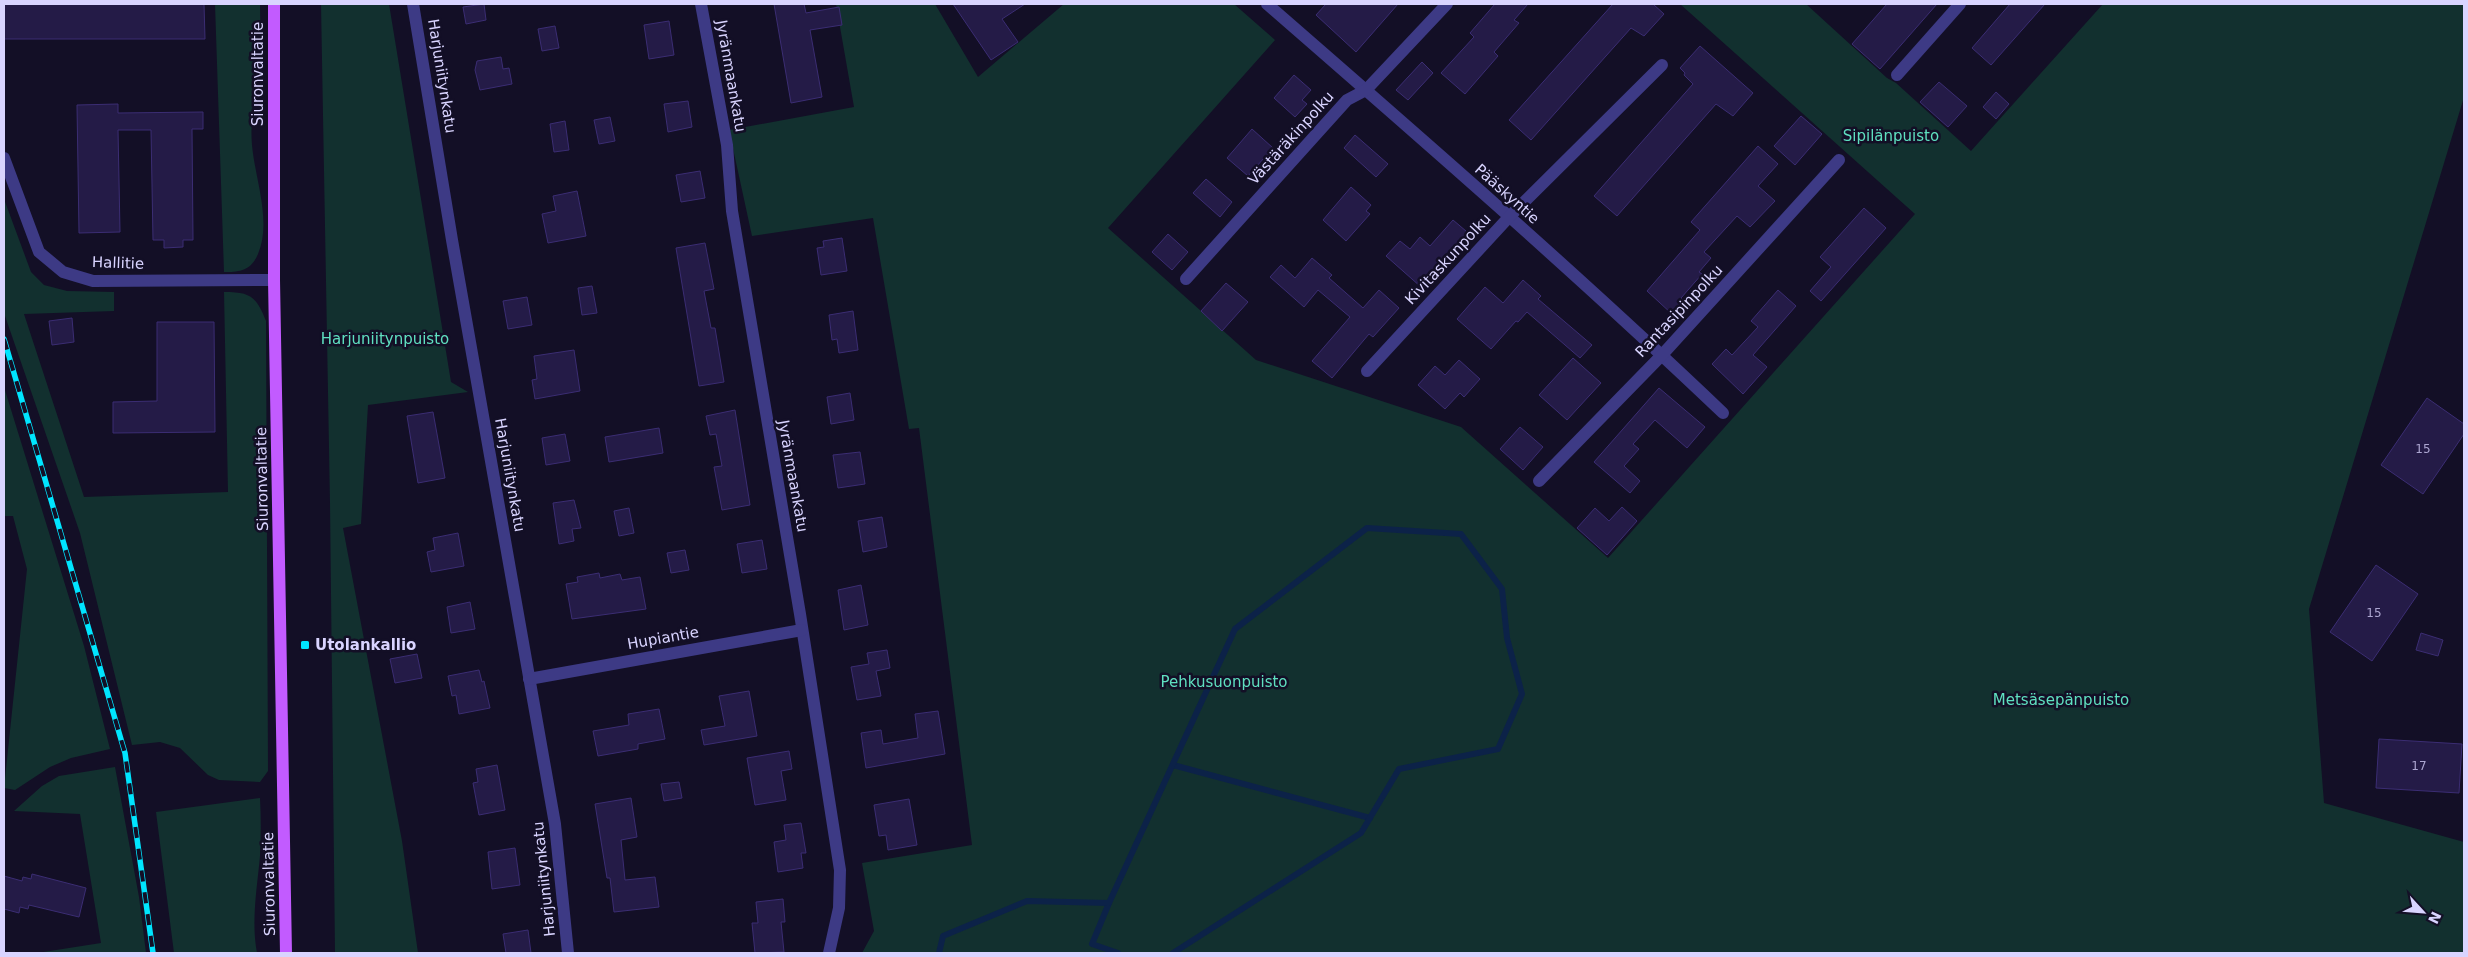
<svg xmlns="http://www.w3.org/2000/svg" width="2468" height="957" viewBox="0 0 2468 957" font-family="'DejaVu Sans',sans-serif">
  <style>
    .green { fill: #12302f }
    .lines { fill: none; stroke-linecap: round; stroke-linejoin: round }
    .stream { stroke: #0c2248; stroke-width: 6 }
    .building { fill: #241b47; stroke: #3b2d73 }
    .minor { stroke: #3d3a85; stroke-width: 12 }
    .major { stroke: #c25bff; stroke-width: 12 }
    .rail-casing { stroke: #00e5ff; stroke-width: 5.5 }
    .rail { stroke: #130f26; stroke-width: 4; stroke-dasharray: 11; stroke-linecap: butt }
    .poi-dot { fill: #00e5ff; stroke: #130f26; stroke-width: 2 }
    .labels { text-anchor: middle; dominant-baseline: central; stroke-width: 5; stroke-linejoin: round; paint-order: stroke }
    .number-label { font-size: 12px; fill: #aca6d1 }
    .street-label { font-size: 15px; fill: #d9d4ff; stroke: #130f26 }
    .park-label { font-size: 15px; fill: #5fe0c0; stroke: #130f26 }
    .poi-label { font-size: 15px; font-weight: bold; fill: #d9d4ff; stroke: #130f26; text-anchor: start }
  </style>
  <rect width="100%" height="100%" fill="#130f26"/>
  <g class="green">
    <path d="M215,4H260C260,19 261,34 261,50C259,82 249,111 252,145C255,179 272,221 258,254C251,271 239,272 224,272Z"/>
    <path d="M321,4H389L451,382L468,392L368,405L361,524L343,528L402,841L418,953H335L330,503Z"/>
    <path d="M836,4H935L978,77L1064,4H1234L1275,40L1108,228L1256,360L1461,427L1608,558L1915,214L1680,4H1806L1887,78L1896,83L1971,151L2103,4H2464V97L2309,609L2324,803L2464,842V953H862L874,931L862,863L972,845L919,428L909,429L873,218L752,236L729,130L854,107Z"/>
    <path d="M4,199L31,272L44,285L67,291L114,292V311L24,314L84,497L228,492L224,292C250,292 256,296 266,321L268,771L260,782L219,780L208,775L180,748L160,742L132,745L80,533L4,313Z"/>
    <path d="M4,387L84,646L110,749L71,758L50,767L15,790L4,788L27,569L13,516H4Z"/>
    <path d="M115,767L139,897L146,953H37L101,943L80,814L14,811L42,786L59,776Z"/>
    <path d="M260,798C261,817 261,837 260,856C257,889 251,921 257,953H174L156,812Z"/>
  </g>
  <g class="lines">
    <g class="stream">
      <path d="M1173,765L1370,818"/>
      <path d="M1109,903L1092,944L1118,953"/>
      <path d="M939,953L943,936L1027,901L1109,903L1235,629L1367,528L1461,534L1502,589L1507,638L1522,694L1498,749L1399,769L1361,833L1173,953"/>
    </g>
  </g>
  <g class="building">
    <path d="M4,4H204L205,39H4Z"/>
    <path d="M484,4L486,20L466,24L463,7Z"/>
    <path d="M774,4H804L806,13L839,7L842,25L810,30L822,97L791,103Z"/>
    <path d="M953,4H1025L1002,19L1018,42L991,60Z"/>
    <path d="M1326,4H1398L1356,52L1316,15Z"/>
    <path d="M1495,4H1528L1514,20L1519,23L1494,52L1498,56L1465,94L1441,73L1474,37L1470,33Z"/>
    <path d="M1613,4H1653L1664,14L1644,36L1631,28L1531,140L1509,120Z"/>
    <path d="M1887,4H1937L1880,69L1852,44Z"/>
    <path d="M2010,4H2045L1991,65L1972,48Z"/>
    <path d="M669,21L674,55L649,59L644,25Z"/>
    <path d="M555,26L559,48L542,51L538,29Z"/>
    <path d="M1700,46L1753,93L1733,116L1716,104L1617,216L1594,196L1693,84L1684,75L1685,73L1680,68Z"/>
    <path d="M501,57L503,69L509,68L512,84L480,90L475,70L477,61Z"/>
    <path d="M1422,62L1433,73L1408,100L1396,90Z"/>
    <path d="M1294,75L1311,90L1302,100L1307,104L1295,117L1274,98Z"/>
    <path d="M1939,82L1967,106L1948,127L1920,102Z"/>
    <path d="M1996,92L2009,104L1996,119L1983,107Z"/>
    <path d="M688,101L692,127L668,132L664,104Z"/>
    <path d="M118,104V113L203,112V129H192L193,240H183V247L164,248V240H153L151,130H118L120,232L79,233L77,105Z"/>
    <path d="M1801,116L1822,134L1795,165L1774,146Z"/>
    <path d="M610,117L615,141L599,144L594,120Z"/>
    <path d="M565,121L569,150L554,152L550,124Z"/>
    <path d="M1252,129L1273,148L1248,176L1227,158Z"/>
    <path d="M1355,135L1388,164L1376,177L1344,148Z"/>
    <path d="M1758,146L1778,164L1758,186L1775,201L1750,227L1737,216L1704,252L1711,258L1699,272L1702,274L1681,298L1684,301L1672,314L1647,291L1700,230L1691,222Z"/>
    <path d="M700,171L705,198L681,202L676,175Z"/>
    <path d="M1206,179L1232,202L1220,217L1193,193Z"/>
    <path d="M1351,187L1371,205L1366,211L1370,214L1346,241L1323,220Z"/>
    <path d="M577,191L586,236L548,243L542,214L556,211L553,196Z"/>
    <path d="M1864,208L1886,228L1821,301L1810,291L1831,267L1820,257Z"/>
    <path d="M1453,220L1473,237L1461,250L1457,246L1421,287L1386,256L1400,241L1410,249L1420,237L1430,246Z"/>
    <path d="M1168,234L1188,252L1172,270L1152,252Z"/>
    <path d="M842,238L847,271L821,275L817,248L824,247L823,241Z"/>
    <path d="M705,243L714,289L704,291L711,328H715L724,382L699,386L676,248Z"/>
    <path d="M1312,258L1332,275L1329,278L1363,308L1379,290L1399,308L1373,337L1369,334L1332,378L1312,361L1350,317L1318,290L1304,307L1270,277L1281,265L1295,278Z"/>
    <path d="M1523,280L1541,296L1538,299L1592,345L1580,358L1527,312L1518,322L1516,321L1491,349L1457,319L1485,287L1503,303Z"/>
    <path d="M1226,283L1248,302L1222,331L1201,311Z"/>
    <path d="M592,286L597,313L582,315L578,288Z"/>
    <path d="M1778,290L1796,306L1753,355L1767,367L1743,394L1712,364L1726,349L1732,355L1758,327L1751,321Z"/>
    <path d="M527,297L532,325L508,329L503,301Z"/>
    <path d="M853,311L858,350L839,353L837,339L832,340L829,315Z"/>
    <path d="M72,318L74,342L52,345L49,321Z"/>
    <path d="M157,322H214L215,432L113,433V402L157,401Z"/>
    <path d="M574,350L580,391L535,399L532,380L537,379L534,356Z"/>
    <path d="M1573,358L1601,383L1567,420L1539,395Z"/>
    <path d="M1459,360L1480,379L1464,397L1460,393L1445,409L1418,385L1435,366L1445,375Z"/>
    <path d="M1659,388L1705,427L1687,448L1655,420L1633,444L1639,449L1624,466L1640,481L1630,493L1594,462Z"/>
    <path d="M850,393L854,420L831,424L827,397Z"/>
    <path d="M2427,398L2464,424V434L2423,494L2381,465Z"/>
    <path d="M735,410L750,505L722,510L714,467L722,466L716,434L710,435L706,416Z"/>
    <path d="M433,412L445,478L418,483L407,416Z"/>
    <path d="M1520,427L1543,447L1523,470L1500,449Z"/>
    <path d="M659,428L663,453L609,462L605,437Z"/>
    <path d="M565,434L570,461L546,465L542,438Z"/>
    <path d="M860,452L865,484L838,488L833,455Z"/>
    <path d="M574,500L581,528L572,529L574,541L559,544L553,503Z"/>
    <path d="M1622,507L1637,521L1607,555L1577,528L1595,508L1609,521Z"/>
    <path d="M629,508L634,533L619,536L614,511Z"/>
    <path d="M882,517L887,547L863,552L858,521Z"/>
    <path d="M458,533L464,566L431,572L427,552L435,550L433,538Z"/>
    <path d="M762,540L767,569L742,573L737,544Z"/>
    <path d="M685,550L689,570L671,573L667,553Z"/>
    <path d="M2376,565L2418,594L2372,661L2330,632Z"/>
    <path d="M599,573L600,578L620,574L622,580L640,577L646,609L572,619L566,584L578,582L577,577Z"/>
    <path d="M861,585L868,625L844,630L838,590Z"/>
    <path d="M470,602L475,629L451,633L447,607Z"/>
    <path d="M2421,633L2443,640L2438,656L2416,650Z"/>
    <path d="M887,650L890,668L876,671L881,696L857,700L851,667L869,664L867,653Z"/>
    <path d="M417,654L422,678L395,683L390,659Z"/>
    <path d="M479,670L482,682L484,681L490,708L459,714L456,695L452,696L448,676Z"/>
    <path d="M749,691L757,736L704,745L701,730L725,726L719,696Z"/>
    <path d="M659,709L665,739L638,744V749L598,756L593,731L629,725L628,714Z"/>
    <path d="M938,711L945,754L866,768L861,733L881,730L883,744L918,738L915,714Z"/>
    <path d="M2379,739L2462,744L2459,793L2376,788Z"/>
    <path d="M789,751L792,769L781,771L786,800L755,805L747,758Z"/>
    <path d="M497,765L505,810L479,815L473,783L478,782L476,769Z"/>
    <path d="M679,782L682,798L664,801L661,784Z"/>
    <path d="M631,798L637,837L621,840L625,880L655,877L659,907L614,912L610,878H607L595,804Z"/>
    <path d="M909,799L917,845L888,850L886,835L879,836L874,805Z"/>
    <path d="M801,823L806,853H801L803,868L778,872L774,842L786,840L784,825Z"/>
    <path d="M515,848L520,885L492,889L488,852Z"/>
    <path d="M32,874L86,888L79,917L29,905L28,909L20,907L19,913L4,909V876L22,881L23,877L31,879Z"/>
    <path d="M783,899L785,922H781L784,952L755,953L752,923H758L756,902Z"/>
    <path d="M528,930L531,953H506L503,934Z"/>
  </g>
  <g class="lines">
    <g class="minor">
      <path d="M413,4L452,240L555,824L568,953"/>
      <path d="M701,4L727,145L732,211L800,614L840,870L839,908L829,953"/>
      <path d="M1267,4C1421,138 1575,272 1723,413"/>
      <path d="M1897,75L1960,4"/>
      <path d="M4,158L39,252L63,272L93,281L274,280"/>
      <path d="M1186,279L1347,100L1366,90L1447,4"/>
      <path d="M1367,371L1509,217L1662,65"/>
      <path d="M1539,481L1662,355L1839,160"/>
      <path d="M529,679L802,630"/>
    </g>
    <path class="major" d="M274,4V280L286,953"/>
    <g class="rail-casing">
      <path id="rail" d="M4,339L125,753L153,953"/>
    </g>
    <use href="#rail" class="rail"/>
  </g>
  <rect class="poi-dot" x="300" y="640" width="10" height="10" rx="2.5"/>
  <g class="labels">
    <g class="number-label">
      <text x="2423" y="449">15</text>
      <text x="2374" y="613">15</text>
      <text x="2419" y="766">17</text>
    </g>
    <g class="street-label">
      <text transform="translate(258 74) rotate(-90)">Siuronvaltatie</text>
      <text transform="translate(442 76) rotate(81)">Harjuniitynkatu</text>
      <text transform="translate(731 76) rotate(80)">Jyränmaankatu</text>
      <text transform="translate(1291 138) rotate(-48)">Västäräkinpolku</text>
      <text transform="translate(1507 194) rotate(42)">Pääskyntie</text>
      <text transform="translate(1448 259) rotate(-47)">Kivitaskunpolku</text>
      <text transform="translate(118 263) rotate(2)">Hallitie</text>
      <text transform="translate(1679 311) rotate(-47)">Rantasipinpolku</text>
      <text transform="translate(510 475) rotate(80)">Harjuniitynkatu</text>
      <text transform="translate(793 476) rotate(80)">Jyränmaankatu</text>
      <text transform="translate(262 479) rotate(-91)">Siuronvaltatie</text>
      <text transform="translate(663 638) rotate(-10)">Hupiantie</text>
      <text transform="translate(544 879) rotate(-96)">Harjuniitynkatu</text>
      <text transform="translate(269 884) rotate(-91)">Siuronvaltatie</text>
    </g>
    <g class="park-label">
      <text x="1891" y="136">Sipilänpuisto</text>
      <text x="385" y="339">Harjuniitynpuisto</text>
      <text x="1224" y="682">Pehkusuonpuisto</text>
      <text x="2061" y="700">Metsäsepänpuisto</text>
    </g>
    <g class="poi-label">
      <text x="315" y="645">Utolankallio</text>
    </g>
  </g>
  <rect width="2468" height="957" fill="none" stroke="#d9d4ff" stroke-width="10"/>
  <g transform="translate(2423 912) rotate(116)" stroke="#130f26" stroke-width="4" paint-order="stroke">
  <path d="M0-4L9 19L0 12L-9 19Z" fill="#d9d4ff"/>
  <text y="-8" font-size="14" font-weight="bold" text-anchor="middle" fill="#d9d4ff">N</text>
  </g>
</svg>
